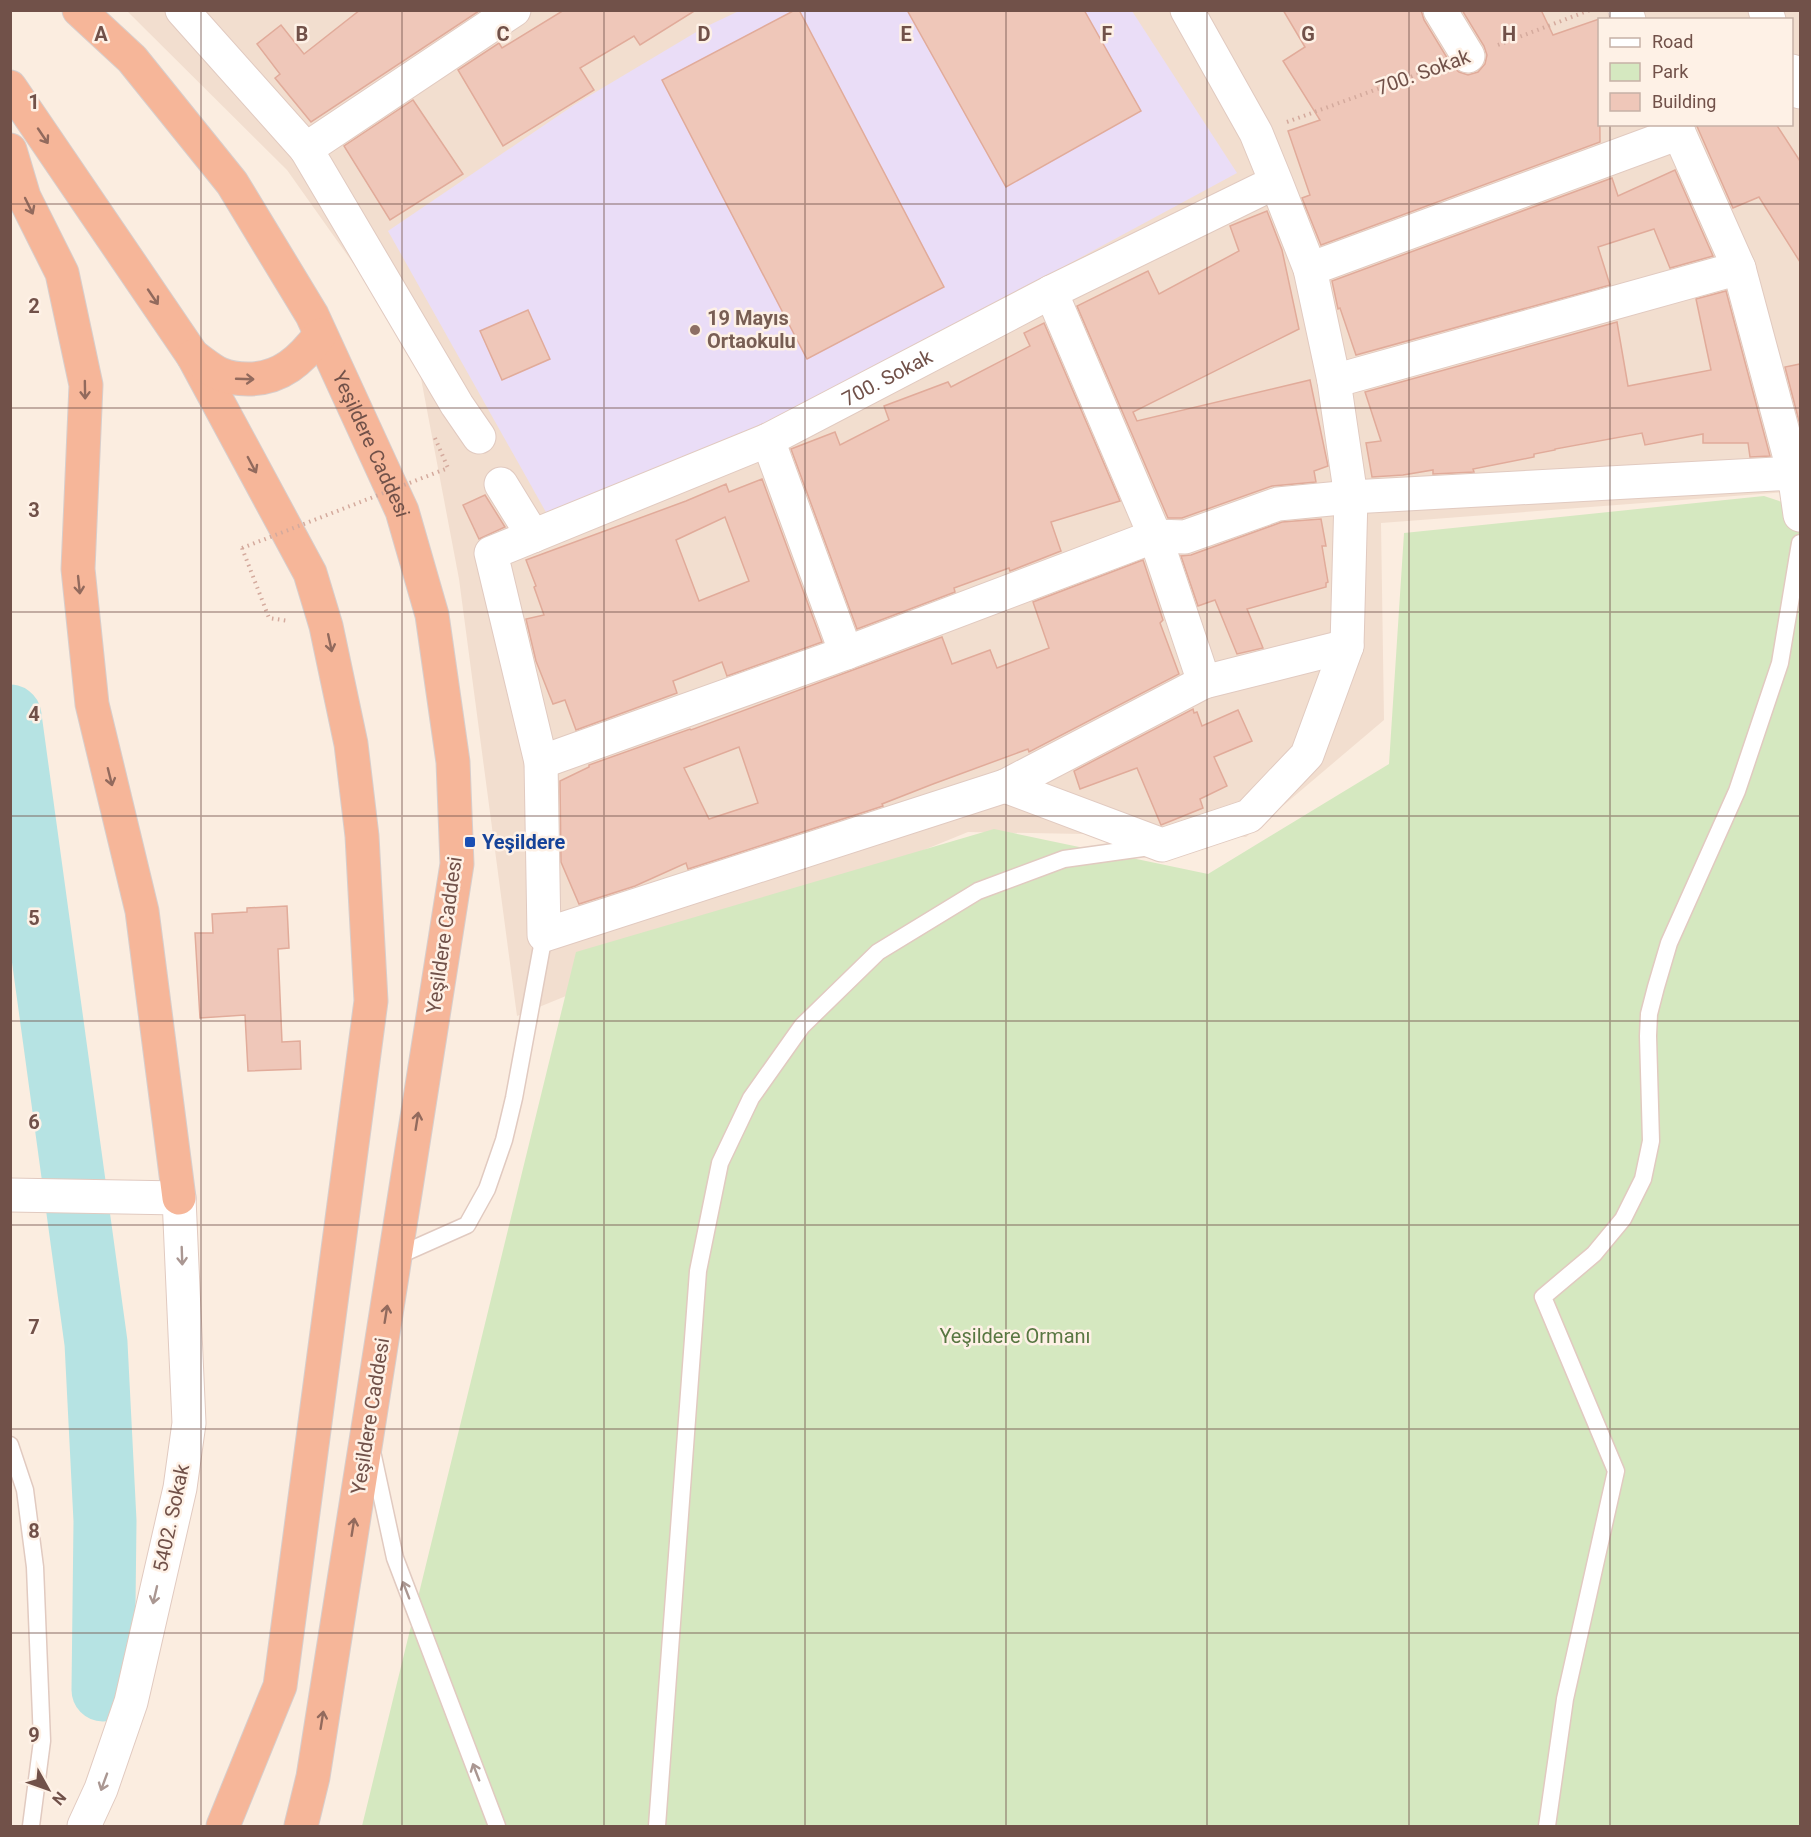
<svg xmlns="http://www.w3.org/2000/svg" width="1811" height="1837" viewBox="0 0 1811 1837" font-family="Roboto,sans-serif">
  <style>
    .residential { fill: #f2decf; fill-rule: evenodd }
    .education { fill: #eaddf7 }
    .green { fill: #d5e8c0 }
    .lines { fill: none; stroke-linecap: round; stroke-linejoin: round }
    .river { stroke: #b6e3e3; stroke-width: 63 }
    .building { fill: #efc7b9; stroke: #e1ab9a; stroke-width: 1.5; fill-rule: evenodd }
    .service-casing { stroke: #e1cac0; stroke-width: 19 }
    .minor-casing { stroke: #e1cac0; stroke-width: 35 }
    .tertiary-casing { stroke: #e1cac0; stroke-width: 35 }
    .trunk-casing { stroke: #d7cecc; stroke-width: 35 }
    .path { stroke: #d4aa9d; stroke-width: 4; stroke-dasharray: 1.5 4.5; stroke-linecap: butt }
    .service { stroke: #fff; stroke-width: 16 }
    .minor { stroke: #fff; stroke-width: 33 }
    .tertiary { stroke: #fff; stroke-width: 33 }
    .trunk { stroke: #f6b699; stroke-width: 33 }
    .path-bridge { stroke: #d4aa9d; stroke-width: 4; stroke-dasharray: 1.5 4.5; stroke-linecap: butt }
    .oneway { stroke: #926a5d }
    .oneway2 { stroke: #aa9792 }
    .grid { fill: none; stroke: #715149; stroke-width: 1.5; stroke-opacity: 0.55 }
    .education-dot { fill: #8d6e63; stroke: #fef1e6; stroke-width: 2 }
    .transit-dot { fill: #1a4fb4; stroke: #fef1e6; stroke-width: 2 }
    .labels { text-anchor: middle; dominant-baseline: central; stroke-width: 5; stroke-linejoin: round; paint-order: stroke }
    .street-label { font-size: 20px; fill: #715149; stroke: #fef1e6 }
    .education-label { font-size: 20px; font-weight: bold; fill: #785e54; stroke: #fef1e6; text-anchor: start }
    .transit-label { font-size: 20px; font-weight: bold; fill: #164399; stroke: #fef1e6; text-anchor: start }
    .park-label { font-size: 20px; fill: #587742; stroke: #fef1e6 }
    .grid-label { font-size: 20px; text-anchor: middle; font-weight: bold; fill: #715149; stroke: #fef1e6; stroke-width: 5; stroke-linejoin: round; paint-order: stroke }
  </style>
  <rect width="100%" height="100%" fill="#fbede0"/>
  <path class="residential" d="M127,11H1800V491L1381,523L1384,720L1246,837L968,832L517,1016L459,579L416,352L287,170ZM1600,20H1792V124H1600Z"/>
  <path class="education" d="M739,11H1132L1237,173L763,429L547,514L388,231L574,105L703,28Z"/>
  <path class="green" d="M1764,496L1800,508V1826H362L576,952L994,829L1208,874L1389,764L1404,533Z"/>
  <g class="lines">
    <path class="river" d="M10,716L96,1343L105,1521L103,1690"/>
  </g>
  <g class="building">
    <path d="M360,10L479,11L311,122L275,78L280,74L257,44L281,25L304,54Z"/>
    <path d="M564,10H696L640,45L634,36L580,68L594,90L503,146L458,70L499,43L502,48Z"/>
    <path d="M795,10H799L944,287L807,359L662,80Z"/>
    <path d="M907,10H1084L1141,111L1006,187Z"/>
    <path d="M1283,10H1421L1424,20L1452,66L1459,72L1468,75L1478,72L1485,64L1487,55L1484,46L1462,10H1541L1553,35L1599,19L1600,142L1321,245L1302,198L1310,195L1288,131L1320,120L1283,61L1305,47Z"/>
    <path d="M413,100L463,174L390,220L344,146Z"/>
    <path d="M1696,124H1776L1800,161V262L1759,197L1733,208Z"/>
    <path d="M1675,170L1713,256L1670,268L1654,229L1598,247L1610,285L1356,355L1340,308L1338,309L1332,281L1612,178L1618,196Z"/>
    <path d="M1267,211L1282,250L1299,329L1133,412L1137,421L1310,380L1328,466L1314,471L1316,482L1272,486L1182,518H1168L1077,306L1148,271L1159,294L1239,251L1230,226Z"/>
    <path d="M1726,291L1770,456L1750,457L1748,443H1703V434L1645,445L1642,433L1555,449V450L1534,454V457L1473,469L1474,472L1433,474V470L1403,475L1372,477L1366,443L1381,441L1365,392L1617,322L1628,386L1711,370L1696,299Z"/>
    <path d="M528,310L550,359L502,380L480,331Z"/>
    <path d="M1044,323L1120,501L1051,522L1061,551L1010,571L1009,568L954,588L955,592L857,629L791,449L835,432L840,445L889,420L884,406L948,382L951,387L1030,346L1024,333Z"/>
    <path d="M1800,364V425L1785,367Z"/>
    <path d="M762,479L822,642L727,676L722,662L673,681L677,693L576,730L565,700L553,704L536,661L526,619L544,615L534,587L536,586L526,560L686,501L726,484L729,492ZM725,517L749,581L699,601L676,540Z"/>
    <path d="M485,495L505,527L479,539L463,505Z"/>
    <path d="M1321,519L1326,546H1322L1328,582L1326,583V587L1247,609L1263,648L1237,654L1215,600L1198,606L1181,556L1191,555L1282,522Z"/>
    <path d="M1143,560L1163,620L1160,623L1179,674L1029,752L1028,749L933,784L882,804L883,806L688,869L686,863L635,886L579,904L561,862L560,781L589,767V765L690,729L691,730L942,637L952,664L990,650L997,668L1049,648L1033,602ZM739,747L758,803L709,819L684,768Z"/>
    <path d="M1193,709L1194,713L1197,712L1202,726L1238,710L1252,741L1214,757L1227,786L1200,799L1203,808L1161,825L1137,768L1080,789L1074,771Z"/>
    <path d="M287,906L289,948L278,949L282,1042L300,1041L301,1069L248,1071L245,1015L200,1018L195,933H213L212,914L247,912V908Z"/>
  </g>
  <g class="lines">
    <g class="service-casing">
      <g id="service">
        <path d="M395,1257L467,1225L487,1189L504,1140L514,1098L544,935"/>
        <path d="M10,1445L25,1490L35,1567L42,1741L31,1826"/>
        <path d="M373,1456L395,1558L497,1826"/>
        <path d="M657,1826L698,1271L720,1163L751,1098L802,1026L878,952L978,891L1064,859L1150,847"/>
        <path d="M1547,1826L1565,1699L1616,1471L1543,1297L1594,1254L1623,1219L1643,1179L1651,1141L1648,1036L1649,1014L1656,987L1669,943L1737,791L1780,663L1800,543"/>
      </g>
    </g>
    <g class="minor-casing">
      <g id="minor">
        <path d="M182,10L306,149"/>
        <path id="s1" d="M1187,10L1256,133L1276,182L1310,269L1334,381L1351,497L1347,646L1307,755L1249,816L1162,845L1005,786L544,935L541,762L491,553L768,440L1051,292L1276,182"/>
        <path d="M1440,10L1468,56"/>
        <path d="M1625,10L1629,20"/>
        <path d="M1765,10L1769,20"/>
        <path d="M1792,71L1800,92"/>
        <path d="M1675,124L1739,268L1794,473L1800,515"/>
        <path d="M1310,269L1679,133"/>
        <path d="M1051,292L1155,536L1204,682"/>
        <path d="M1334,381L1739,268"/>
        <path d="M479,437L457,405L306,149L514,10"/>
        <path d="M768,440L846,653"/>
        <path d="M501,484L533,536"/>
        <path d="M541,762L846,653L1155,536L1185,537L1278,504L1351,497L1794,473"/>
        <path d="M1005,786L1204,682L1347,646"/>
      </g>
    </g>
    <g class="tertiary-casing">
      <path id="tertiary" d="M10,1195L179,1198L189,1423L180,1488L131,1702L101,1789L84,1826"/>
    </g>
    <g class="trunk-casing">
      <g id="trunk">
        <path id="s2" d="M79,10L132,59L232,183L312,315L402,511L432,615L453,762L457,864L313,1777L301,1826"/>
        <path d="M10,87L193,356L310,573L326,626L351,744L362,836L371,1001L280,1686L223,1826"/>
        <path d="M10,150L24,197L62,273L86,385L78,569L92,704L142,911L179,1198"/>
        <path d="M193,356C202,362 211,370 220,374C229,378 238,379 248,379C281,379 301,360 320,335"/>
      </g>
    </g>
    <g class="path">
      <path d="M1498,45L1590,10"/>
      <path d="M1287,122L1435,68"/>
      <path d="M435,438L448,468"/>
      <path d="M242,548L269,618L289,621"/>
    </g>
    <use href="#service" class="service"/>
    <use href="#minor" class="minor"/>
    <use href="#tertiary" class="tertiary"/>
    <use href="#trunk" class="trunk"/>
    <path class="path-bridge" d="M242,548L448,468"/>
  </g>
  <defs><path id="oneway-shaft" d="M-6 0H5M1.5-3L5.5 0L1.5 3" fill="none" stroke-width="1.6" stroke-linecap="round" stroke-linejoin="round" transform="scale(1.5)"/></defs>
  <g class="oneway">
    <use href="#oneway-shaft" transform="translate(43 136) rotate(56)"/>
    <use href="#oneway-shaft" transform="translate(29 206) rotate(64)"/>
    <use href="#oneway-shaft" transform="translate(153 297) rotate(56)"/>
    <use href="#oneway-shaft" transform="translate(245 379) rotate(2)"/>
    <use href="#oneway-shaft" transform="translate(85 390) rotate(89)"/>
    <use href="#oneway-shaft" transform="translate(252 465) rotate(62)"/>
    <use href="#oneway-shaft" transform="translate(79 585) rotate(84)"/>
    <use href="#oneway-shaft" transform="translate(330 643) rotate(78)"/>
    <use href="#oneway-shaft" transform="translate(110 777) rotate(76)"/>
    <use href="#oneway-shaft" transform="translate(417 1121) rotate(-81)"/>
    <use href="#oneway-shaft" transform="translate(386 1314) rotate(-81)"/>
    <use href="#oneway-shaft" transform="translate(353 1527) rotate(-81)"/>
    <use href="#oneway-shaft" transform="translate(322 1720) rotate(-81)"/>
  </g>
  <g class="oneway2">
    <use href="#oneway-shaft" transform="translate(182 1256) rotate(88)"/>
    <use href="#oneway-shaft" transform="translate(406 1590) rotate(-111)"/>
    <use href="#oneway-shaft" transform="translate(155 1595) rotate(103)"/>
    <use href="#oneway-shaft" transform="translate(476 1772) rotate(-111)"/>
    <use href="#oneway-shaft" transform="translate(104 1782) rotate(110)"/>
  </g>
  <path class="grid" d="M201,10V1826M402,10V1826M604,10V1826M805,10V1826M1006,10V1826M1207,10V1826M1409,10V1826M1610,10V20M1610,124V1826M10,204H1800M10,408H1800M10,612H1800M10,816H1800M10,1021H1800M10,1225H1800M10,1429H1800M10,1633H1800"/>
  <circle class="education-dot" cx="695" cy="330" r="6"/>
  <rect class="transit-dot" x="464" y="836" width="12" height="12" rx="3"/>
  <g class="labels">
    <g class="street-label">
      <text transform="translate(1423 72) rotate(-20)">700. Sokak</text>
      <text stroke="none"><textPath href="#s1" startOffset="2434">700. Sokak</textPath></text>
      <text stroke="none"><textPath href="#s2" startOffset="528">Yeşildere Caddesi</textPath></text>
      <text transform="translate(444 935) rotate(-82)">Yeşildere Caddesi</text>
      <text transform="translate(370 1416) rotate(-81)">Yeşildere Caddesi</text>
      <text transform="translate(171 1518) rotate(-78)">5402. Sokak</text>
    </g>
    <g class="education-label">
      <text x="707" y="318">19 Mayıs<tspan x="707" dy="23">Ortaokulu</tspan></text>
    </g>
    <g class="transit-label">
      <text x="482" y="842">Yeşildere</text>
    </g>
    <g class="park-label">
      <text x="1015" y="1336">Yeşildere Ormanı</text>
    </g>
  </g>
  <g class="grid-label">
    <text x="101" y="41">A</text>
    <text x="302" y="41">B</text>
    <text x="503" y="41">C</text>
    <text x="704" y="41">D</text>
    <text x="906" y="41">E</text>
    <text x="1107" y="41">F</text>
    <text x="1308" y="41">G</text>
    <text x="1509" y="41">H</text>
    <text x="34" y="109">1</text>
    <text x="34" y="313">2</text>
    <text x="34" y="517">3</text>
    <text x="34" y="721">4</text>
    <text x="34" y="925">5</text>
    <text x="34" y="1129">6</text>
    <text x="34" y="1334">7</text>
    <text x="34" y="1538">8</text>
    <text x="34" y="1742">9</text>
  </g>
  <rect width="1811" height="1837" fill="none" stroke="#715149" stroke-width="24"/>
  <rect x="1598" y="18" width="195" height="108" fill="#fef1e6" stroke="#c6b1a7" stroke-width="1.5"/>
  <rect x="1610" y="38" width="30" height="9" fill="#ffffff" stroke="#c6b1a7" stroke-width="1.5"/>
  <text x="1652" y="48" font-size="18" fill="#715149">Road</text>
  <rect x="1610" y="63" width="30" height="18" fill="#d5e8c0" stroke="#c6b1a7" stroke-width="1.5"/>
  <text x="1652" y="78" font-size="18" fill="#715149">Park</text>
  <rect x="1610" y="93" width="30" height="18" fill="#efc7b9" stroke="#c6b1a7" stroke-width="1.5"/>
  <text x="1652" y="108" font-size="18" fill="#715149">Building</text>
  <g transform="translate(48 1789) rotate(130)" stroke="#fef1e6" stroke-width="4.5" paint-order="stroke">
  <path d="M0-4.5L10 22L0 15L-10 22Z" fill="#715149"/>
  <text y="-9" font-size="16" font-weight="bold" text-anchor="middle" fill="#715149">N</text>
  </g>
</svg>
